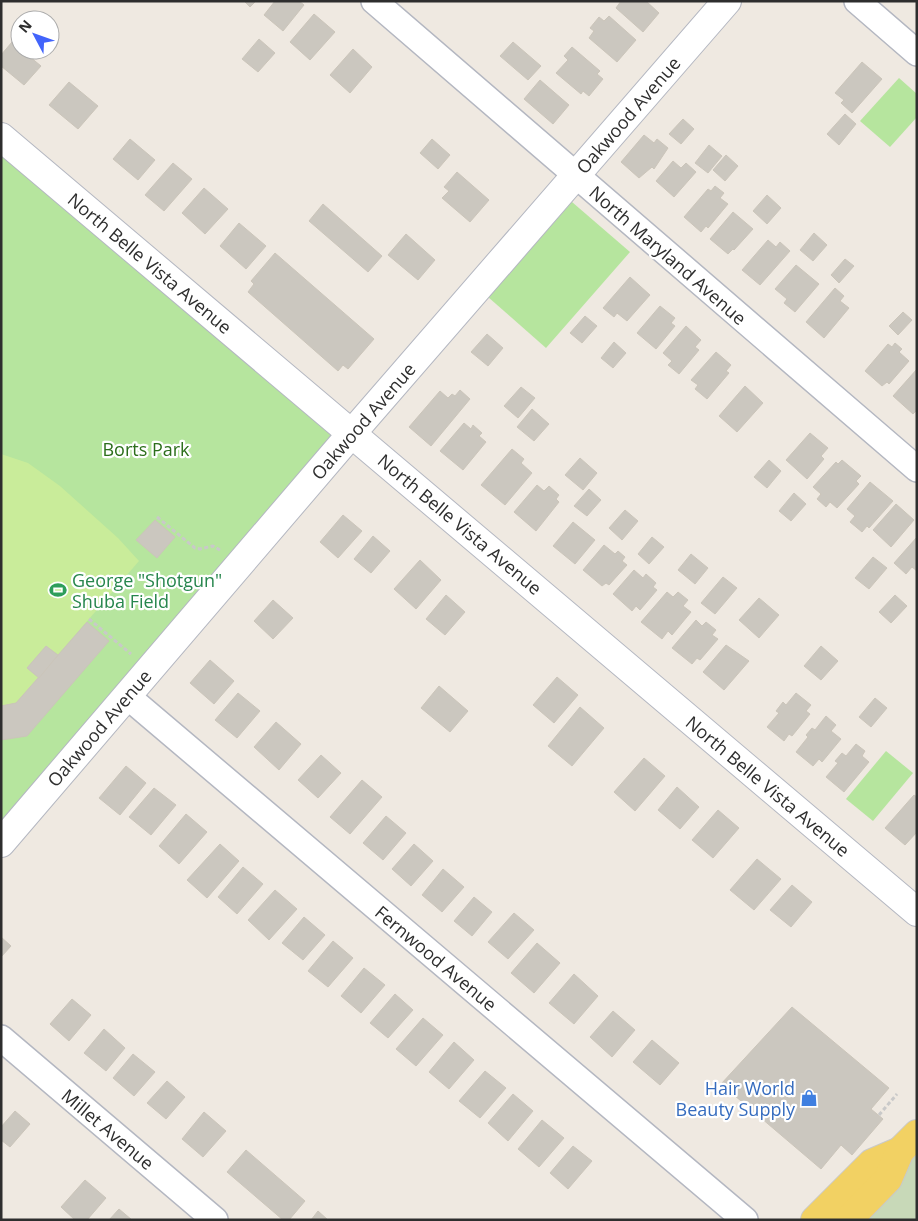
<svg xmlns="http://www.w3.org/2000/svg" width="918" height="1221" viewBox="0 0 918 1221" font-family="'Open Sans',sans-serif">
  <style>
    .green { fill: #b6e59e }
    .cemetery { fill: #c8d9b8 }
    .pitch { fill: #c9ec9a }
    .building { fill: #cbc7bf; stroke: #cbc5ba }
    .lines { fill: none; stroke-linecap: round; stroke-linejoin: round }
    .street-casing { stroke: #b4b7c1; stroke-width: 28 }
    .secondary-casing { stroke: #b4b7c1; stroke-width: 30 }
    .primary-casing { stroke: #c9c9c9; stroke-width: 30 }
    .path { stroke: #c9c9c9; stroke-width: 3; stroke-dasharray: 4 2.5; stroke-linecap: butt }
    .street { stroke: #fff; stroke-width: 25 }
    .secondary { stroke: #fff; stroke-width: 28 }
    .primary { stroke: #f2d163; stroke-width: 28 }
    .labels { text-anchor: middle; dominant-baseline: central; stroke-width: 4.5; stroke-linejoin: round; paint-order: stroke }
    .street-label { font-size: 18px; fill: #2e2e2e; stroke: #fff }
    .park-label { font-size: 18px; fill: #2c6e1b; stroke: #fff }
    .leisure-label { font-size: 18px; fill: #27864d; stroke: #fff; text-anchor: start }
    .shop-label { font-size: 18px; fill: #366cbe; stroke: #fff; text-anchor: end }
  </style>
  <rect width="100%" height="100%" fill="#efe9e1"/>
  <g class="green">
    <path d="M899,78L917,94V117L890,147L860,121Z"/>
    <path d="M1,137L352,433L1,822Z"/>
    <path d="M572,202L630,252L546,348L488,297Z"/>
    <path d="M886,751L913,773L873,821L846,799Z"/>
  </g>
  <path class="cemetery" d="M917,1144V1220H846Z"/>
  <path class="pitch" d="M1,454L28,463L60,486L118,538L139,561L58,655L46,646L27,668L39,678L16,703L1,706Z"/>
  <g class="building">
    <path d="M244,1H256L250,7Z"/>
    <path d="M275,1H299L304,5L283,31L264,15Z"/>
    <path d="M621,1H646L659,13L643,32L616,8Z"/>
    <path d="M314,14L335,32L310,60L290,42Z"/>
    <path d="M609,16L636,40L617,62L589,38L594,31L590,28L599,17L604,21Z"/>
    <path d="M259,39L275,53L258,72L242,59Z"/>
    <path d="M12,42L41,66L24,85L1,66V55Z"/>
    <path d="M513,42L541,66L528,80L500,56Z"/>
    <path d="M572,47L600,71L597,74L603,79L589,96L583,91L581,94L556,73L568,60L564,56Z"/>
    <path d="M353,49L372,67L350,93L330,75Z"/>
    <path d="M862,62L882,79L852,113L841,103L844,100L835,93Z"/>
    <path d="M540,80L569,105L553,124L524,99Z"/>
    <path d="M69,82L98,106L78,129L49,105Z"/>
    <path d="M845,114L856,124L839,145L827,134Z"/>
    <path d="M683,119L694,129L681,144L669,134Z"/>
    <path d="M644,135L654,143L657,139L668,148L654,169L652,167L639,178L621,162Z"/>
    <path d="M130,139L155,160L138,180L113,159Z"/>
    <path d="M432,139L450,155L438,169L420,153Z"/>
    <path d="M709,145L722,156L708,173L695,163Z"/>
    <path d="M726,155L738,166L725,181L713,170Z"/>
    <path d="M673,161L681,168L686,163L696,172L674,197L656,181Z"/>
    <path d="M173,163L192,179L164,211L145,195Z"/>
    <path d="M457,172L489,200L470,222L442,198L449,191L444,187Z"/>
    <path d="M715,186L724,193L720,198L728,204L708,228L706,226L701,232L684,217L708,189L711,191Z"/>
    <path d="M204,188L228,209L205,234L182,213Z"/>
    <path d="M767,195L781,208L767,224L753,211Z"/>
    <path d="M323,204L382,256L368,272L309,221Z"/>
    <path d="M733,212L753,229L734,250L733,249L728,254L710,239Z"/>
    <path d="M239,223L266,246L246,269L220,246Z"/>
    <path d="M814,233L827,245L813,261L800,250Z"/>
    <path d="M406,234L435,260L418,280L388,255Z"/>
    <path d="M768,240L776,247L780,242L790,251L760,285L742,270Z"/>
    <path d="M275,253L374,339L348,369L343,365L338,371L248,292L254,284L251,281Z"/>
    <path d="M845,259L854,266L839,283L831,275Z"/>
    <path d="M796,265L819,284L795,312L784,303L787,299L775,289Z"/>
    <path d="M630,277L650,295L627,321L617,313L614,317L603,308Z"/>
    <path d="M835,288L844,296L840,301L849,308L824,338L806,322Z"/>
    <path d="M660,306L675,318L671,323L675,326L656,349L637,333Z"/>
    <path d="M903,312L912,320L898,335L889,326Z"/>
    <path d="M585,316L597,326L582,343L570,333Z"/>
    <path d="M686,326L701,340L695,347L699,350L679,374L668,365L672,361L663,353Z"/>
    <path d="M487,334L503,348L488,366L471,352Z"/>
    <path d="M614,342L626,353L613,368L601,358Z"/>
    <path d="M895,343L902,349L899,352L909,361L889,384L887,382L882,386L865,371L888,344L892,347Z"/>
    <path d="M716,352L731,365L726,371L729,373L707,399L695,389L698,385L691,380Z"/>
    <path d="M917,369V410L913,414L893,396Z"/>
    <path d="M745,386L763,403L737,432L719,416Z"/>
    <path d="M521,387L535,398L518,418L504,406Z"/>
    <path d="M460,390L470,399L431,446L409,427L440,391L448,398L452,394L455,396Z"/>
    <path d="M532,409L549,424L534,441L517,427Z"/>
    <path d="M464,423L471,429L473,425L482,433L479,436L486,442L463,470L440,451Z"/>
    <path d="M810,433L828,448L821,456L824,459L807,479L786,460Z"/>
    <path d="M512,449L524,459L521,463L532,473L505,505L481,485Z"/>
    <path d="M580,458L597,473L583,490L565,475Z"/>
    <path d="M769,460L781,471L767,488L754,477Z"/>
    <path d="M842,460L861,476L856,481L859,484L837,508L830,502L826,507L817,499L821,494L813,487L836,462L838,464Z"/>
    <path d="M870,482L893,501L869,528L867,526L862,532L850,522L855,516L847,509Z"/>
    <path d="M537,485L544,491L549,486L559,495L556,499L559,502L536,531L514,512Z"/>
    <path d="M589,489L601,500L587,516L574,506Z"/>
    <path d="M794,493L806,504L791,521L779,511Z"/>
    <path d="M896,504L914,520L891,547L873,530Z"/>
    <path d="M625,510L638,521L622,540L609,528Z"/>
    <path d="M343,515L362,531L338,558L320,542Z"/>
    <path d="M155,520L175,537L157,558L136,540Z"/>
    <path d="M573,522L595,540L575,564L553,546Z"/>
    <path d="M373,536L390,551L371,573L354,559Z"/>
    <path d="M652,537L664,547L649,564L638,554Z"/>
    <path d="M917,537V571L912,567L906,574L894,563Z"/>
    <path d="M604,545L615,554L618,551L625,557L622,561L627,565L609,585L606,583L602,586L583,570Z"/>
    <path d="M691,554L708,568L695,584L678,570Z"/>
    <path d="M873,557L887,568L869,589L855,578Z"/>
    <path d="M420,560L441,580L416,609L394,589Z"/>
    <path d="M634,570L643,578L646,574L656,583L653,587L657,590L640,610L636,606L632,611L613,594Z"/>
    <path d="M723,577L737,588L715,614L701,603Z"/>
    <path d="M667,592L673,597L678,592L688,600L683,606L691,612L672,635L668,631L662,639L641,622Z"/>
    <path d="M446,595L465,612L445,635L426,619Z"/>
    <path d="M895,595L907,606L891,623L879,612Z"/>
    <path d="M759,598L779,615L759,638L739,620Z"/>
    <path d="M273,600L293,618L273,639L254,621Z"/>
    <path d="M696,620L702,626L706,622L716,630L712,635L718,639L700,660L697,658L692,664L672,648Z"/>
    <path d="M87,622L109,641L27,736L1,740V706L16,703Z"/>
    <path d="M726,645L749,661L724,690L703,672Z"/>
    <path d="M46,646L58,655L39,678L27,668Z"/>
    <path d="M821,646L838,661L821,680L804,666Z"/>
    <path d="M210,660L234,681L214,704L190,683Z"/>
    <path d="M557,677L578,695L554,723L533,705Z"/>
    <path d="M439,686L468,711L450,732L421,708Z"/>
    <path d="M238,693L260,711L237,738L215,720Z"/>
    <path d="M796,693L811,705L806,711L810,714L792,736L789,734L784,741L767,727L779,713L776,711L783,702L786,705Z"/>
    <path d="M875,698L887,708L871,727L859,717Z"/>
    <path d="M580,707L604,728L572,766L548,746Z"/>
    <path d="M826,716L836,725L831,731L841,739L822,762L819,759L813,766L796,752L808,737L806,735L812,728L815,730Z"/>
    <path d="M276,722L301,744L279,770L254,747Z"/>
    <path d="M856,744L865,751L862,756L869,762L844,792L826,777L838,763L835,761L842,753L846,756Z"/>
    <path d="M321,755L341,773L318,798L298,780Z"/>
    <path d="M644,758L665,776L635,811L614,792Z"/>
    <path d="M126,766L146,783L120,815L99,798Z"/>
    <path d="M362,780L382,797L350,834L330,817Z"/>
    <path d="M677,787L699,807L680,829L658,810Z"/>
    <path d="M154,788L176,805L151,835L129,817Z"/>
    <path d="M914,795L917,797V832L905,845L885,828Z"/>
    <path d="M718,810L739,828L713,858L692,840Z"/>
    <path d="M186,814L207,832L179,864L159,846Z"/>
    <path d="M386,816L406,833L383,860L363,843Z"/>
    <path d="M220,844L239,861L207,898L187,880Z"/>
    <path d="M414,844L433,861L411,886L392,869Z"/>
    <path d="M757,859L781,879L754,910L730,890Z"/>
    <path d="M243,867L263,884L237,914L218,897Z"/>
    <path d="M443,869L464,887L442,912L422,895Z"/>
    <path d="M792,885L812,902L791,927L770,910Z"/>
    <path d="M275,890L297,909L269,940L248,920Z"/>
    <path d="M474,897L492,912L472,936L454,921Z"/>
    <path d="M514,913L534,930L508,959L488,942Z"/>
    <path d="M304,917L325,935L303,960L282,943Z"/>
    <path d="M1,937L11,946L1,957Z"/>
    <path d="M333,941L353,958L328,987L308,971Z"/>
    <path d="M537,943L560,963L534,993L511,973Z"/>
    <path d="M364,968L385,985L361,1013L341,996Z"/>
    <path d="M574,974L598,996L574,1024L549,1003Z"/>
    <path d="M395,994L413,1010L388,1038L370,1023Z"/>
    <path d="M72,999L91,1015L69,1041L50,1024Z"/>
    <path d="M792,1007L889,1088L871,1109L883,1119L852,1155L841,1145L821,1169L721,1084Z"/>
    <path d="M613,1011L635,1030L612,1057L590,1037Z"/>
    <path d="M423,1018L443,1035L416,1066L396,1049Z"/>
    <path d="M104,1029L125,1048L106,1071L84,1053Z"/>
    <path d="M652,1040L679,1063L660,1085L633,1062Z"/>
    <path d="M454,1042L474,1060L449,1089L429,1072Z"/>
    <path d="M133,1054L155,1072L134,1096L113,1078Z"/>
    <path d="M485,1071L506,1088L480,1118L459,1101Z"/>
    <path d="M167,1081L185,1097L166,1119L147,1103Z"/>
    <path d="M513,1094L533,1111L508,1141L488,1123Z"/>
    <path d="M15,1111L30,1124L10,1147L1,1140V1127Z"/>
    <path d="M204,1112L226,1131L203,1157L182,1139Z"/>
    <path d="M542,1120L564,1138L539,1167L518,1149Z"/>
    <path d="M573,1146L592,1161L568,1189L550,1173Z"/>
    <path d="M246,1150L305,1201L289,1220H283L227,1172Z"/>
    <path d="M85,1180L106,1198L87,1220H75L61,1207Z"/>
    <path d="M119,1209L132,1220H109Z"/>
    <path d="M318,1211L328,1220H311Z"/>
  </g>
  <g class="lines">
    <g class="street-casing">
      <g id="street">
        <path d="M374,1L917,469"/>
        <path d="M857,1L917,53"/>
        <path d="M127,696L745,1220"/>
        <path d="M1,1038L215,1220"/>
      </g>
    </g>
    <g class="secondary-casing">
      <g id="secondary">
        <path d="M1,137L917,912"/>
        <path d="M1,843L352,433L727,1"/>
      </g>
    </g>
    <g class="primary-casing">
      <g id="primary">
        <path d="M815,1220L872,1163L900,1151L917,1134"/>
        <path d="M848,1220L888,1179L900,1151"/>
      </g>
    </g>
    <g class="path">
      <path d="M157,517L195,548L200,549L213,546L220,550"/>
      <path d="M89,619L131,654"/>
      <path d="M879,1115L897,1094"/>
    </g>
    <use href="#street" class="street"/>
    <use href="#secondary" class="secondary"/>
    <use href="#primary" class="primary"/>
  </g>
  <defs>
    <g id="stadium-bare" transform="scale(1.35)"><path d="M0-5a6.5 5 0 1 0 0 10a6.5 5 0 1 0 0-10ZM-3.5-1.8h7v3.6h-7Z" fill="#2e9e5b" stroke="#fff" stroke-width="2.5" paint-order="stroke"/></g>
    <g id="shop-bare" transform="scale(1.35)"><path d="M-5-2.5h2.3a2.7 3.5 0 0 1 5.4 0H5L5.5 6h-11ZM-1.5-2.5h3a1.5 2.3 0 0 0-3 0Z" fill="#3f7fe0" stroke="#fff" stroke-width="2.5" paint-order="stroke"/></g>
  </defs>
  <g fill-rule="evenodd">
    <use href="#stadium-bare" x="58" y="590"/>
    <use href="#shop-bare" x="809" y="1098"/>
  </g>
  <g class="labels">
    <g class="street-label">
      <text transform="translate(628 115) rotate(-49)">Oakwood Avenue</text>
      <text transform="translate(668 255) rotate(41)">North Maryland Avenue</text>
      <text transform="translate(150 263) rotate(40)">North Belle Vista Avenue</text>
      <text transform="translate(363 421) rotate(-49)">Oakwood Avenue</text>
      <text transform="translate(460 524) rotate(40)">North Belle Vista Avenue</text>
      <text transform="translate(99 728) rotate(-49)">Oakwood Avenue</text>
      <text transform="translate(768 786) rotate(40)">North Belle Vista Avenue</text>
      <text transform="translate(436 958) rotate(40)">Fernwood Avenue</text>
      <text transform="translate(108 1129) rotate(40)">Millet Avenue</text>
    </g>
    <g class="park-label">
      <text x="146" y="449">Borts Park</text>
    </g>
    <g class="leisure-label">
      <text x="72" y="580">George "Shotgun"<tspan x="72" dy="21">Shuba Field</tspan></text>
    </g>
    <g class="shop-label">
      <text x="795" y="1088">Hair World<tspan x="795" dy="21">Beauty Supply</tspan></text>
    </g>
  </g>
  <rect width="918" height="1221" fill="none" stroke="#2e2e2e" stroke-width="5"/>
  <g transform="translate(35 35) rotate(311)"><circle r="24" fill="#ffffff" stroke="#ababab"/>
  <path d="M0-4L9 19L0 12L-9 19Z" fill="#4264fb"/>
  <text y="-8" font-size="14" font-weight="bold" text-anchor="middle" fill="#2e2e2e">N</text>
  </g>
</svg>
